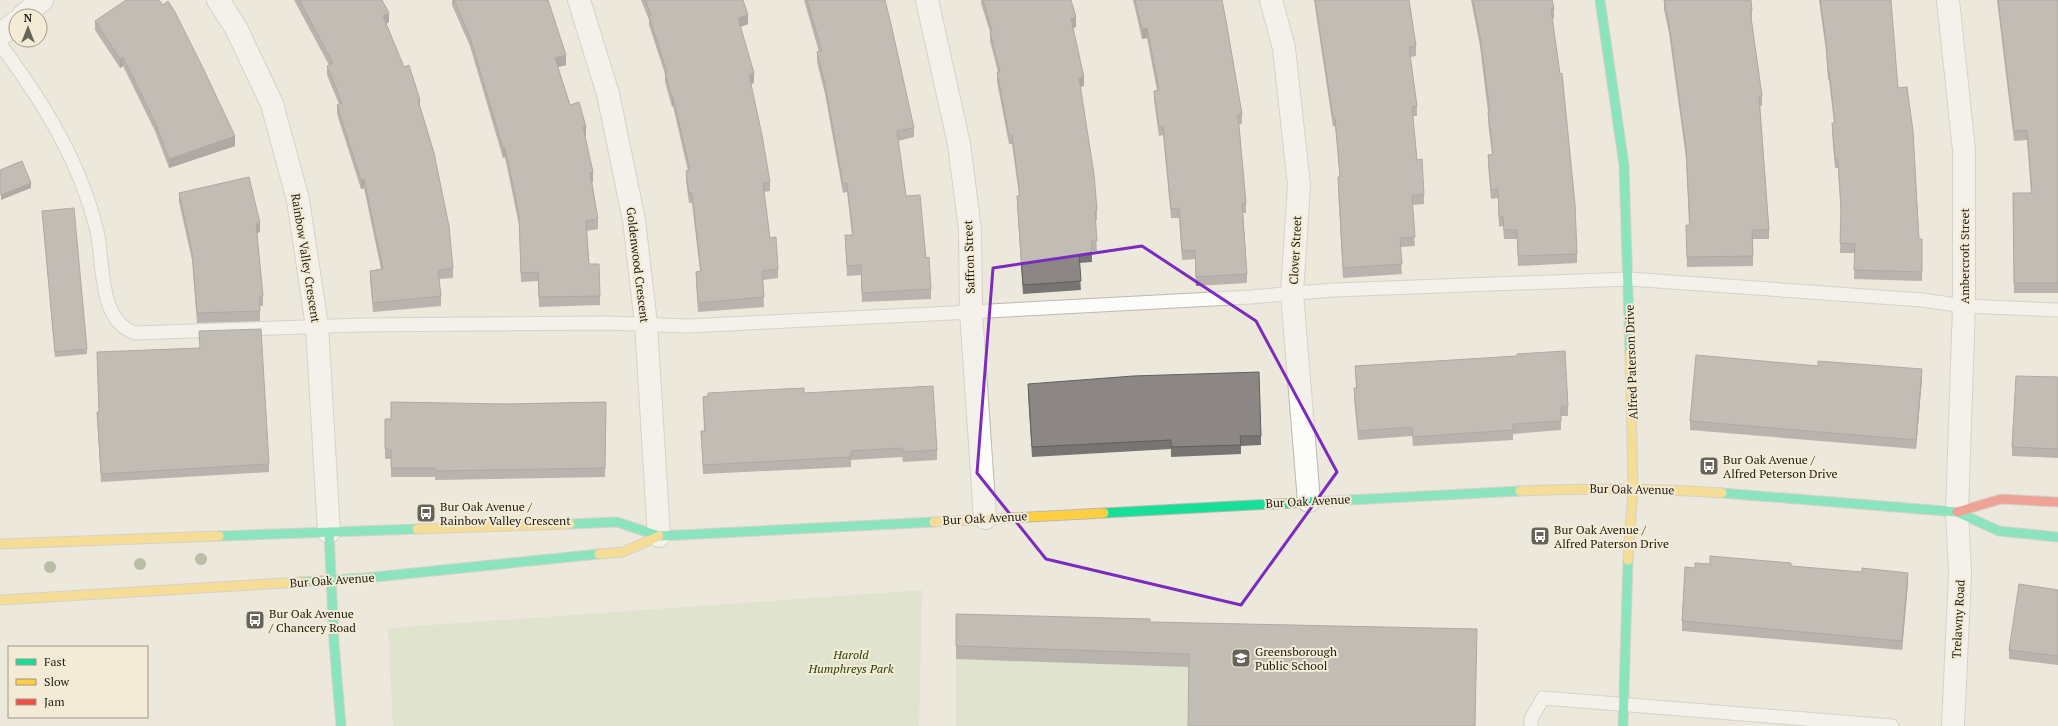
<svg xmlns="http://www.w3.org/2000/svg" width="2058" height="726" viewBox="0 0 2058 726" font-family="'PT Serif',serif">
  <style>
    .green { fill: #d0e0bd }
    .lines { fill: none; stroke-linecap: round; stroke-linejoin: round }
    .lane-casing { stroke: #bcb8ae; stroke-width: 15 }
    .street-casing { stroke: #bcb8ae; stroke-width: 24 }
    .fast-casing { stroke: #bcb8ae; stroke-width: 11 }
    .slow-casing { stroke: #bcb8ae; stroke-width: 11 }
    .jam-casing { stroke: #bcb8ae; stroke-width: 11 }
    .lane { stroke: #fcfcfa; stroke-width: 13 }
    .street { stroke: #fcfcfa; stroke-width: 22 }
    .fast { stroke: #16e098; stroke-width: 9 }
    .slow { stroke: #ffcf43; stroke-width: 9 }
    .jam { stroke: #f24e42; stroke-width: 9 }
    .tree { fill: #7d8c63 }
    .wall { fill: #787472 }
    .shaded-wall { fill: #625e5c }
    .building { fill: #8c8784; stroke: #625e5c }
    .marked { fill: none; stroke: #7b2cbf; stroke-width: 3; stroke-linejoin: round }
    .labels { text-anchor: middle; dominant-baseline: central; stroke-width: 4; stroke-linejoin: round; paint-order: stroke }
    .street-label { font-size: 12px; fill: #1e1b13; stroke: #f3ebd6 }
    .poi-label { font-size: 12px; fill: #1e1b13; stroke: #f3ebd6; text-anchor: start }
    .park-label { font-size: 12px; font-style: italic; fill: #224100; stroke: #f3ebd6 }
  </style>
  <rect width="100%" height="100%" fill="#ede8dc"/>
  <g class="green">
    <path d="M922,590L919,726H393L388,628Z"/>
    <path d="M1190,636L1189,726H956V659L1149,665Z"/>
  </g>
  <g class="lines">
    <g class="lane-casing">
      <g id="lane">
        <path d="M0,44C43,102 80,161 97,231C104,263 98,321 135,333L361,325L608,323L687,326L932,314L1250,297L1334,290L1629,279L1922,300L1964,306L2058,310"/>
        <path d="M1531,726V719L1543,698L1892,726"/>
      </g>
    </g>
    <g class="street-casing">
      <g id="street">
        <path d="M218,0L236,28L272,104L298,200L317,326L329,532"/>
        <path d="M579,0L608,94L634,220L646,324L659,536"/>
        <path d="M927,0L959,144L970,230L971,312L985,518"/>
        <path d="M1271,0L1284,48L1299,185L1292,294L1309,501"/>
        <path d="M1948,0L1964,150V306L1957,512L1960,572L1953,726"/>
        <path d="M23,16L42,0"/>
        <path d="M0,35L16,22"/>
      </g>
    </g>
    <g class="fast-casing">
      <g id="fast">
        <path d="M1600,0L1624,165L1630,353"/>
        <path d="M1722,493L1957,512L1999,531L2058,537"/>
        <path d="M1104,513L1520,491"/>
        <path d="M570,524L617,522L659,536L934,522"/>
        <path d="M329,532L334,643L341,726"/>
        <path d="M219,536L417,529"/>
        <path d="M301,582L365,578L599,554"/>
        <path d="M1623,726L1628,560"/>
      </g>
    </g>
    <g class="slow-casing">
      <g id="slow">
        <path d="M1520,491C1587,488 1655,488 1722,493"/>
        <path d="M934,522L1104,513"/>
        <path d="M417,529L570,524"/>
        <path d="M0,544L219,536"/>
        <path d="M599,554L623,552L659,536"/>
        <path d="M1628,560L1633,489L1630,353"/>
        <path d="M0,600L301,582"/>
      </g>
    </g>
    <g class="jam-casing">
      <path id="jam" d="M1957,512L2001,499L2058,502"/>
    </g>
    <use href="#lane" class="lane"/>
    <use href="#street" class="street"/>
    <use href="#fast" class="fast"/>
    <use href="#slow" class="slow"/>
    <use href="#jam" class="jam"/>
  </g>
  <g class="tree">
    <circle cx="201" cy="559" r="6"/>
    <circle cx="140" cy="564" r="6"/>
    <circle cx="50" cy="567" r="6"/>
  </g>
  <g class="wall">
    <path d="M294,0H382L389,22L386,24L420,108L453,268V278L439,279L441,296V306L373,312L370,280V271L381,269L364,188L361,189L337,114V105L339,104L327,75V66L329,65Z"/>
    <path d="M452,0H548L566,65L558,67L570,105L586,136H585L593,182H592L598,219V229L587,231L589,264L600,296V305L539,307L538,281L521,282L519,225L505,157L503,158L470,46L452,5Z"/>
    <path d="M641,0H743L748,24L740,27L754,83L751,84L770,182V191L764,192L770,238L778,269V278L763,280L764,307L698,312L696,281V272L700,271L692,203H689L686,180V171H688L673,106L672,107L665,82V74L649,25V20Z"/>
    <path d="M804,0H885L914,128V137L898,141L906,196L926,258L931,289V299L862,302L861,275L847,276L845,235H852L847,192L843,193L825,94L817,62V52H819Z"/>
    <path d="M981,0H1071L1076,27L1073,28L1084,86L1080,87L1097,210V220H1095L1097,251H1092V262L1079,263L1081,290L1023,294L1017,205V196L1019,195L1012,144H1009L997,82V72H998L990,41V32L981,3Z"/>
    <path d="M1133,0H1222L1242,114V124H1239L1246,203V213H1243L1247,274V283L1196,286L1195,259L1182,260L1179,218H1171L1163,135L1159,136L1154,100V91L1157,90L1147,38L1142,39Z"/>
    <path d="M1314,0H1409L1416,46V56L1410,57L1417,106V116H1413L1417,160L1424,195V204L1412,205L1415,246L1400,247L1402,274L1343,278L1338,187V177H1340L1335,126L1333,127Z"/>
    <path d="M1471,0H1552L1554,9V18H1552L1577,254V263L1518,266L1517,239H1504L1503,226L1499,227L1498,198L1491,199L1488,164V155L1492,154L1488,122V112L1480,46Z"/>
    <path d="M1664,0L1752,10V19H1751L1762,96V106H1760L1769,230V239H1753V266L1687,267L1686,225H1689L1686,158L1669,33L1664,10Z"/>
    <path d="M1819,0H1885L1919,239H1922V281L1854,279L1855,253H1840L1841,216L1838,168H1835L1832,132V123H1834L1829,80H1828L1826,51Z"/>
    <path d="M1997,0H2058V293H2014L2013,193H2031L2027,140L2014,141Z"/>
    <path d="M95,21L235,146L169,168L155,131L123,66L120,68L95,30Z"/>
    <path d="M179,193L260,232L257,233L263,296V306H260V321L197,323L192,260L179,202Z"/>
    <path d="M42,211L87,349V354L55,357Z"/>
    <path d="M199,331L269,464V472L101,482L97,412H98L200,348Z"/>
    <path d="M1355,366L1568,406V416H1561V430L1513,434V440L1413,446L1412,436L1358,440L1354,398V388H1356Z"/>
    <path d="M1818,366L1922,378L1916,449L1690,430V421Z"/>
    <path d="M2058,377V458L2012,456V447Z"/>
    <path d="M1028,384L1261,436V445L1241,446V454L1171,457V449L1032,457L1028,394Z"/>
    <path d="M804,393L937,450V460L903,462L902,457L851,460V467L703,474L701,431H704L703,397Z"/>
    <path d="M606,402L605,477L435,480V477H391V459H385V449L391,419L506,404Z"/>
    <path d="M1710,564L1791,566L1908,582L1902,650L1682,631V621L1695,568Z"/>
    <path d="M2058,590V665L2009,659V650Z"/>
    <path d="M956,614L1150,622L1476,726L1189,667L956,659Z"/>
  </g>
  <g class="shaded-wall">
    <path d="M389,13V22L383,26V16Z"/>
    <path d="M748,15V24L738,28V18Z"/>
    <path d="M1076,17V27L1071,28V19Z"/>
    <path d="M1147,28V38L1142,39V29Z"/>
    <path d="M566,55V65L555,68V58Z"/>
    <path d="M123,57V66L120,68V59Z"/>
    <path d="M754,73V83L749,84V75Z"/>
    <path d="M1084,77V86L1079,87V78Z"/>
    <path d="M672,97H673V106L672,107Z"/>
    <path d="M418,100H420V109Z"/>
    <path d="M583,127H586V136L583,137Z"/>
    <path d="M235,136V146L169,168V159Z"/>
    <path d="M503,148H505V157L503,158Z"/>
    <path d="M593,172V182L590,183V173Z"/>
    <path d="M364,179V188L361,189V180Z"/>
    <path d="M31,183V188L1,200V195Z"/>
    <path d="M260,223V232L256,233V224Z"/>
    <path d="M1922,369V378L1916,449V440Z"/>
    <path d="M1908,573V582L1902,650V641Z"/>
  </g>
  <g class="building">
    <path d="M126,0H159L163,5L168,1L175,12L203,68L235,136L169,159L155,122L123,57L120,59L95,21Z"/>
    <path d="M299,0H382L389,13L383,16L404,67L409,65L420,100H418L434,153L449,226L453,268L438,270L441,296L373,303L370,271L383,269L364,179L361,180L337,105L342,103L327,66L333,63Z"/>
    <path d="M454,0H548L566,55L555,58L570,105L579,102L586,127H583L593,172L590,173L598,219L586,221L589,264H599L600,296L539,297L538,272L521,273L519,215L505,148H503L470,37Z"/>
    <path d="M645,0H743L748,15L738,18L754,73L749,75L762,135L770,182L763,183L770,238L776,237L778,269L762,271L764,297L698,303L696,272L701,271L692,193L689,194L686,171L690,170L673,97H672L665,73L667,72L649,16L651,15Z"/>
    <path d="M807,0H885L891,24L914,128L897,131L906,196L920,195L926,258L929,257L931,289L862,293L861,265L847,266L845,235H853L847,183L843,184L825,84L817,52L822,51Z"/>
    <path d="M983,0H1071L1076,17L1071,19L1084,77L1079,78L1094,174L1097,210L1095,211L1097,241H1091L1092,253L1079,254L1081,281L1023,285L1017,196L1020,195L1012,135H1009L997,72H1000L990,32L992,31Z"/>
    <path d="M1135,0H1222L1227,26L1242,114L1238,115L1246,203L1242,204L1247,274L1196,277L1195,250L1182,251L1179,208L1171,209L1163,126L1159,127L1154,91L1159,90L1147,28L1142,29Z"/>
    <path d="M1315,0H1409L1416,46L1409,47L1417,106L1412,107L1417,160L1422,159L1424,195H1412L1415,237L1400,238L1402,264L1343,268L1338,177H1340L1335,117H1333Z"/>
    <path d="M1473,0H1552L1554,9H1551L1560,74L1562,73L1575,204L1577,254L1518,256L1517,230H1504L1503,217H1499L1498,189L1491,190L1488,155L1493,154L1488,112H1490L1480,36Z"/>
    <path d="M1664,0H1751L1752,10H1750L1762,96L1759,97L1769,230H1752L1753,256L1687,257L1686,225H1690L1686,149L1669,24Z"/>
    <path d="M1820,0H1885V1L1891,0L1898,88L1907,87L1913,131L1919,239H1922V272L1854,270L1855,244L1840,243L1841,209L1838,159H1835L1832,123H1835L1829,71H1828L1826,41Z"/>
    <path d="M1998,0H2058V283H2014L2013,193H2032L2027,130L2014,131Z"/>
    <path d="M22,161L31,183L1,195L0,193V170Z"/>
    <path d="M249,177L260,223L256,224L263,296L259,297L260,311L197,313L192,251L179,193Z"/>
    <path d="M74,208L87,349L55,352L42,211Z"/>
    <path d="M261,329L269,464L101,474L97,412H99L97,352L200,348L199,331Z"/>
    <path d="M1565,351L1568,406L1561,407V421L1513,424V430L1413,437L1412,427L1358,431L1354,388H1357L1355,366L1517,356V354Z"/>
    <path d="M1696,355L1818,366V361L1922,369L1916,440L1690,421Z"/>
    <path d="M1259,372L1261,436H1240L1241,445L1171,447V440L1032,447L1028,384L1133,376Z"/>
    <path d="M2016,376L2058,377V449L2012,447Z"/>
    <path d="M933,386L937,450L903,452L902,448L851,451V457L703,465L701,431H705L703,397L708,396V393L763,390L804,388V393Z"/>
    <path d="M391,402L506,404L606,402L605,468L435,471V468H391V450L385,449V419H391Z"/>
    <path d="M1710,556L1791,563V566L1862,572V568L1908,573L1902,641L1682,621L1685,567L1695,568V563L1710,564Z"/>
    <path d="M2019,584L2058,590V656L2009,650Z"/>
    <path d="M956,614L1150,619V622L1477,629L1475,726H1188L1189,654L956,646Z"/>
  </g>
  <path d="M0 0H2058V726H0ZM1142,246L1256,321L1337,472L1241,605L1046,559L977,473L993,268Z" fill="#ede8dc" fill-opacity=".55" fill-rule="evenodd"/>
  <path class="marked" d="M1142,246L1256,321L1337,472L1241,605L1046,559L977,473L993,268Z"/>
  <defs>
    <g id="bus-square" transform="scale(1)"><rect x="-9" y="-9" width="18" height="18" rx="4" fill="#666359" stroke="#f3ebd6"/><path d="M-5-6H5V4H4V6H2V4H-2V6H-4V4H-5ZM-3.5-4V0h7V-4ZM-3.5 1.2v1.5H-2V1.2ZM2 1.2v1.5H3.5V1.2Z" fill="#fff"/></g>
    <g id="school-square" transform="scale(1)"><rect x="-9" y="-9" width="18" height="18" rx="4" fill="#666359" stroke="#f3ebd6"/><path d="M0-5L7-2L0 1L-7-2ZM-4 1L0 2.5L4 1V4Q0 6-4 4Z" fill="#fff"/></g>
  </defs>
  <g fill-rule="evenodd">
    <use href="#bus-square" x="1709" y="466"/>
    <use href="#bus-square" x="426" y="513"/>
    <use href="#bus-square" x="1540" y="536"/>
    <use href="#bus-square" x="255" y="620"/>
    <use href="#school-square" x="1241" y="658"/>
  </g>
  <g class="labels">
    <g class="street-label">
      <text transform="translate(1295 250) rotate(-87)">Clover Street</text>
      <text transform="translate(1964 256) rotate(-90)">Ambercroft Street</text>
      <text transform="translate(969 257) rotate(-92)">Saffron Street</text>
      <text transform="translate(306 258) rotate(81)">Rainbow Valley Crescent</text>
      <text transform="translate(638 265) rotate(83)">Goldenwood Crescent</text>
      <text transform="translate(1631 362) rotate(-92)">Alfred Paterson Drive</text>
      <text transform="translate(1632 489) rotate(1)">Bur Oak Avenue</text>
      <text transform="translate(1308 501) rotate(-3)">Bur Oak Avenue</text>
      <text transform="translate(985 518) rotate(-3)">Bur Oak Avenue</text>
      <text transform="translate(332 580) rotate(-4)">Bur Oak Avenue</text>
      <text transform="translate(1958 619) rotate(-87)">Trelawny Road</text>
    </g>
    <g class="poi-label">
      <text x="1723" y="459">Bur Oak Avenue /<tspan x="1723" dy="14">Alfred Peterson Drive</tspan></text>
      <text x="440" y="506">Bur Oak Avenue /<tspan x="440" dy="14">Rainbow Valley Crescent</tspan></text>
      <text x="1554" y="529">Bur Oak Avenue /<tspan x="1554" dy="14">Alfred Paterson Drive</tspan></text>
      <text x="269" y="613">Bur Oak Avenue<tspan x="269" dy="14">/ Chancery Road</tspan></text>
      <text x="1255" y="651">Greensborough<tspan x="1255" dy="14">Public School</tspan></text>
    </g>
    <g class="park-label">
      <text x="851" y="654">Harold<tspan x="851" dy="14">Humphreys Park</tspan></text>
    </g>
  </g>
  <rect x="8" y="646" width="140" height="72" fill="#f3ebd6" stroke="#9e9888"/>
  <rect x="16" y="659" width="20" height="6" fill="#16e098" stroke="#9e9888"/>
  <text x="44" y="666" font-size="12" fill="#1e1b13">Fast</text>
  <rect x="16" y="679" width="20" height="6" fill="#ffcf43" stroke="#9e9888"/>
  <text x="44" y="686" font-size="12" fill="#1e1b13">Slow</text>
  <rect x="16" y="699" width="20" height="6" fill="#f24e42" stroke="#9e9888"/>
  <text x="44" y="706" font-size="12" fill="#1e1b13">Jam</text>
  <g transform="translate(28 28)"><circle r="19" fill="#f3ebd6" stroke="#9e9888"/>
  <path d="M0-3L7 15L0 10L-7 15Z" fill="#666359"/>
  <text y="-6" font-size="11" font-weight="bold" text-anchor="middle" fill="#1e1b13">N</text>
  </g>
</svg>
